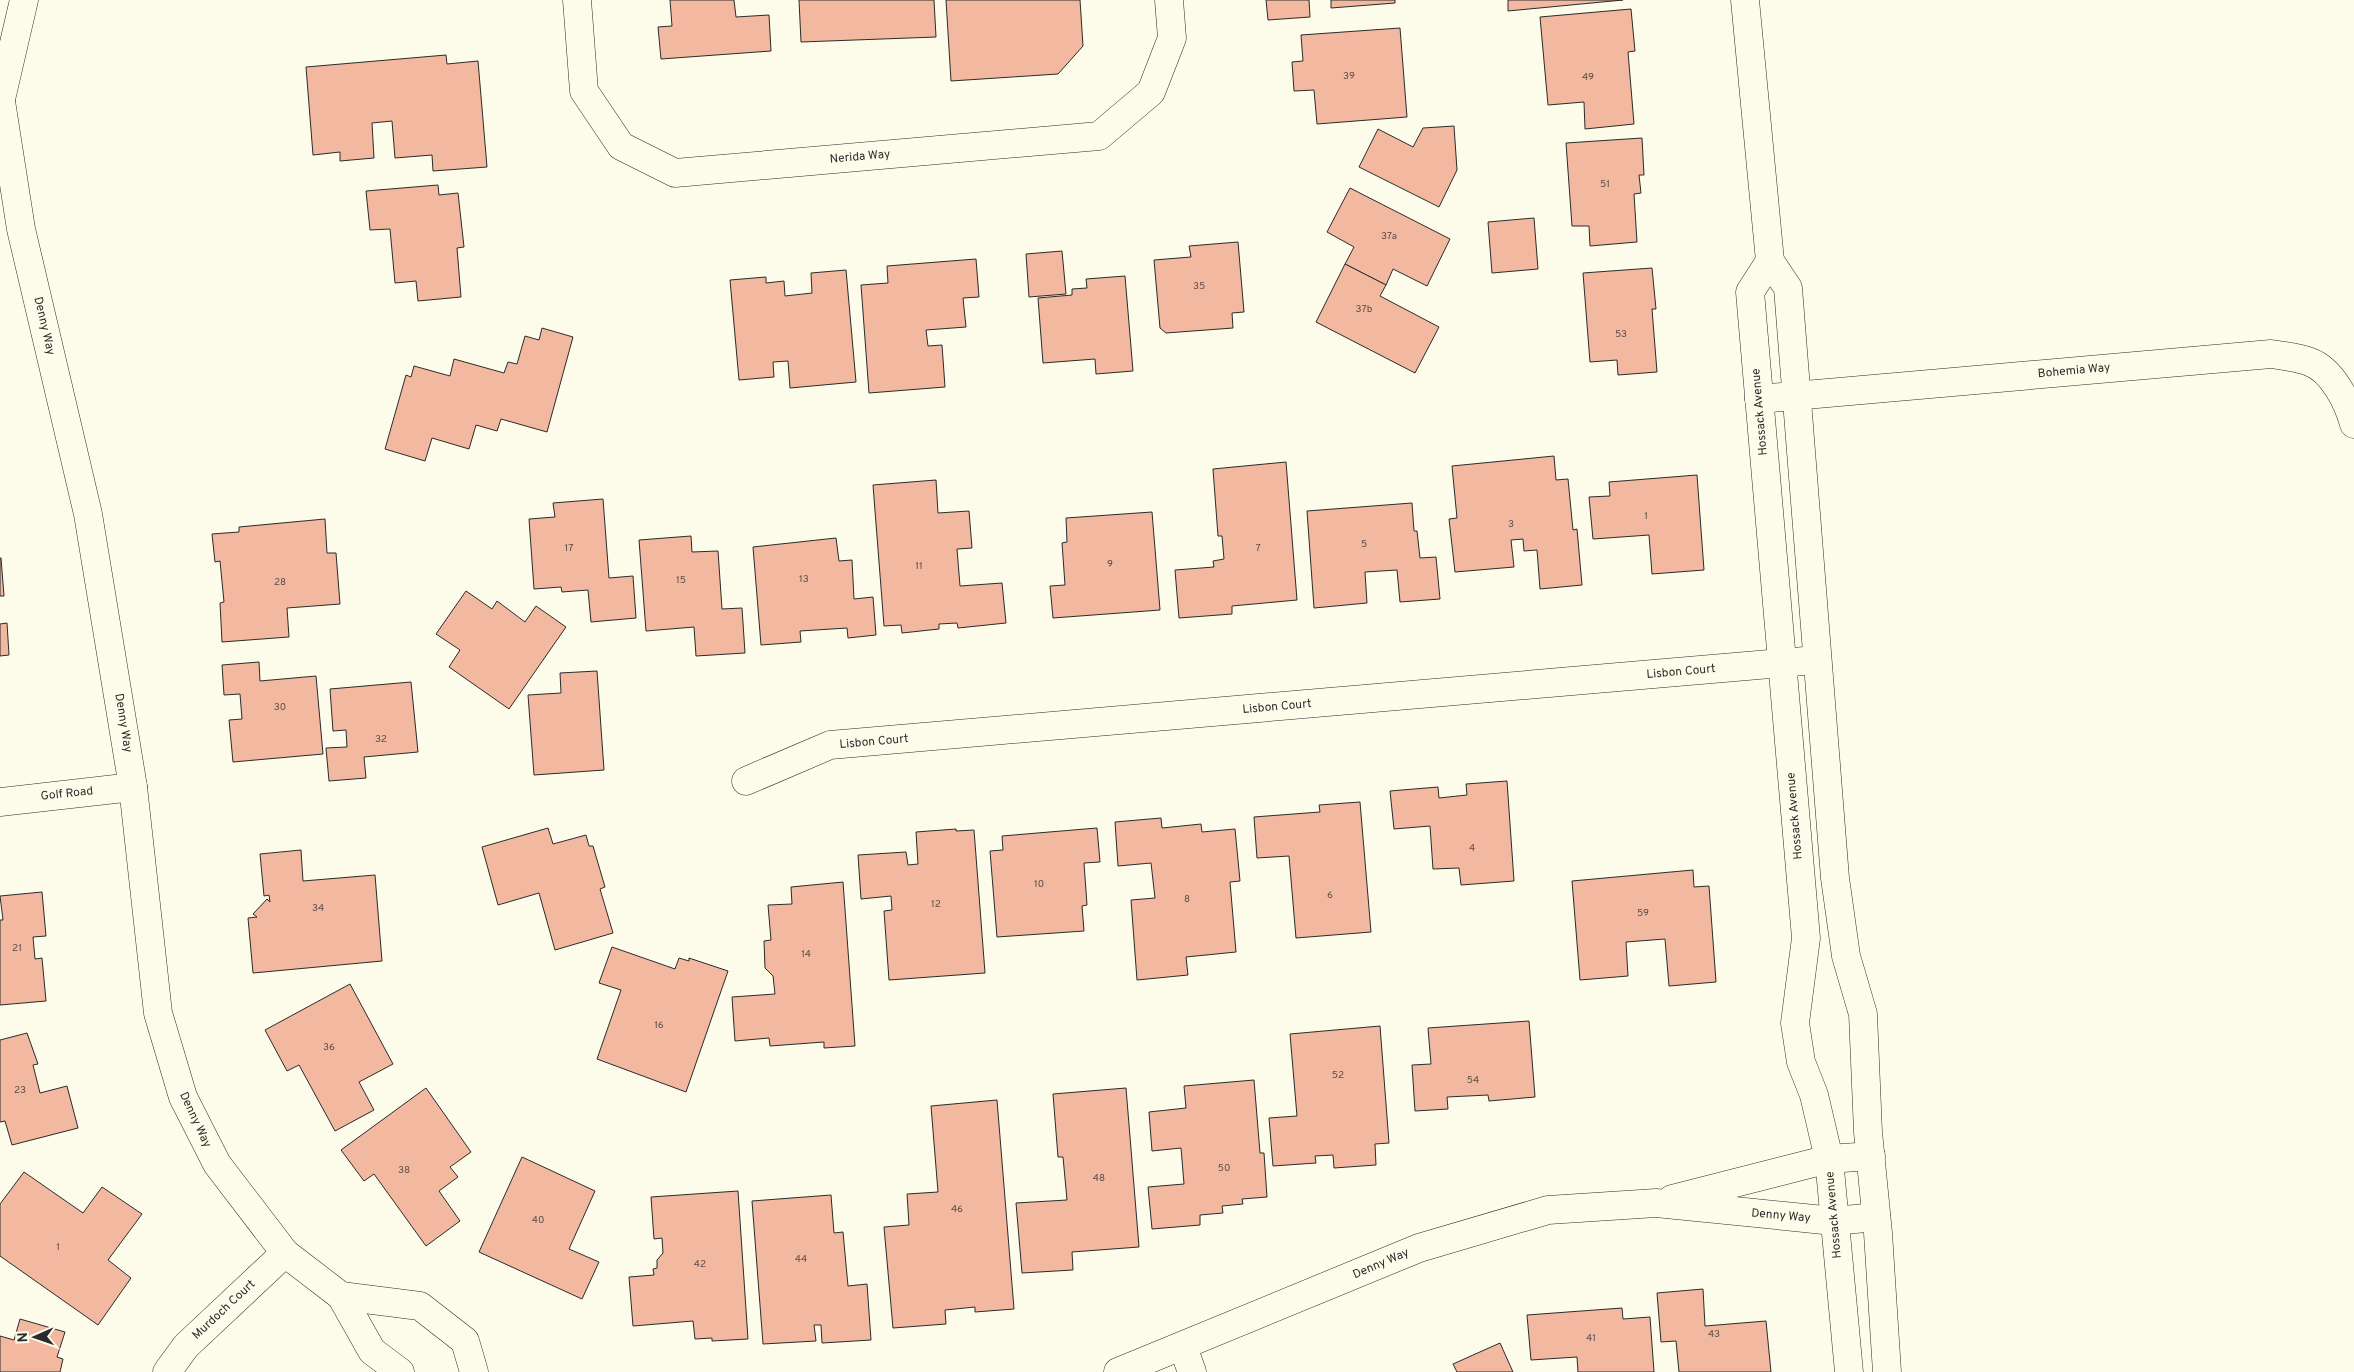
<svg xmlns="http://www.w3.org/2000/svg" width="2354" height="1372" viewBox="0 0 2354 1372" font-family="Overpass,sans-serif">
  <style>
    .building { fill: #f2b8a0; stroke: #2b2b2b }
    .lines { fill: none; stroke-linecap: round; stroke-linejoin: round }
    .minor-casing { stroke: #2b2b2b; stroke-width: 29 }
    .major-casing { stroke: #2b2b2b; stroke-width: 29 }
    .minor { stroke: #fdfbea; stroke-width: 28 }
    .major { stroke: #fdfbea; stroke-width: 28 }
    .labels { text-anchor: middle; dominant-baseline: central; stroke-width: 4; stroke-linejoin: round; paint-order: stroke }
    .number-label { font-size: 10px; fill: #5d4e48 }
    .street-label { font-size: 12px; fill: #2b2b2b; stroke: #fdfbea }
  </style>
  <rect width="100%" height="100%" fill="#fdfbea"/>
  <g class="building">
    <path d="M670,0H734L736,17L769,15L771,51L661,59L658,27L672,26Z"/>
    <path d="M799,0H934L936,37L801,42Z"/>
    <path d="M946,0H1080L1083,46L1058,74L951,81Z"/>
    <path d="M1266,0H1309L1310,17L1268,20Z"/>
    <path d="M1331,0H1395V3L1331,8Z"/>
    <path d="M1508,0H1623L1508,11Z"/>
    <path d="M1631,9L1635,51L1628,52L1634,124L1585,129L1584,102L1548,105L1540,17Z"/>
    <path d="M1400,28L1407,117L1317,124L1314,90L1294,91L1292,62L1303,61L1301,35Z"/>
    <path d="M446,55L447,64L478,61L487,167L433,171L432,155L395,158L392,121L372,123L374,158L340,161V152L313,155L306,67Z"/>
    <path d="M1454,126L1457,170L1439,207L1359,167L1378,129L1413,147L1423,128Z"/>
    <path d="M1642,138L1644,175H1639L1641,193L1634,194L1637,242L1590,246L1589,226H1572L1566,143Z"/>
    <path d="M438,185L439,195L458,193L464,247L457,248L461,297L418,301L416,281L395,283L390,229L370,230L366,191Z"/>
    <path d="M1350,188L1450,239L1427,286L1393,269L1386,285L1345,264L1354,247L1327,232Z"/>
    <path d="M1534,218L1538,269L1492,273L1488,222Z"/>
    <path d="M1238,242L1244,312L1232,313L1233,328L1166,333L1160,328L1154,260L1191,257L1189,246Z"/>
    <path d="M1062,251L1066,294L1029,297L1026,254Z"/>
    <path d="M976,259L979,297L963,298L966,327L926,330L928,346L942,345L945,387L869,393L861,285L888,283L887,266Z"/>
    <path d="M1345,264L1386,285L1380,296L1439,327L1415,373L1316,322Z"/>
    <path d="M1652,268L1656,309H1652L1657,372L1618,375L1617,360L1590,362L1583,273Z"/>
    <path d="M846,270L856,382L790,388L788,361L773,362L774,377L739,380L730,280L766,277V283L784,281L785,296L812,293L811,273Z"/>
    <path d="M1125,276L1133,371L1096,374L1095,359L1043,363L1038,298L1072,295V289L1087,288L1086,279Z"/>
    <path d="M542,328L573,337L547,432L501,419L497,431L476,425L469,449L432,438L425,461L385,449L406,375L411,377L414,366L450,376L454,359L504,373L508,362L517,364L525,336L539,340Z"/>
    <path d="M1554,456L1556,480L1568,479L1573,530L1577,529L1582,585L1540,589L1537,550L1524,551L1523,539L1511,540L1514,567L1455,572L1449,519L1457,518L1452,466Z"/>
    <path d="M1286,462L1297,600L1232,606V614L1179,618L1175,570L1214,567L1213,561L1224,559L1222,536H1218L1213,469Z"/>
    <path d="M1697,475L1704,570L1652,574L1649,535L1593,539L1589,497L1610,496L1609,482Z"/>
    <path d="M936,480L938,513L969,511L972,548L957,549L960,586L1002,583L1006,623L958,628L957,623L939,624V629L902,633L901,625L884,626L873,485Z"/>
    <path d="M603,499L609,578L633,576L636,618L591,622L588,590L562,592L561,587L534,589L529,519L555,517L553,503Z"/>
    <path d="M1412,503L1414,531H1417L1420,558L1436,557L1440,599L1400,602L1397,570L1365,572L1367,603L1314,608L1307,511Z"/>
    <path d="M1152,512L1160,610L1053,618L1050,586L1065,585L1062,543L1067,542L1066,518Z"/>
    <path d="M325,519L327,553H336L340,604L287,608L289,637L222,642L220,603L224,602L220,561L215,562L212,534L239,532V527Z"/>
    <path d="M691,536L692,552L718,551L722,609L742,608L745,653L696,656L694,627L646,631L639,540Z"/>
    <path d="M836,538L839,561L852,560L854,599L873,597L876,635L848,638L847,628L800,631L801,642L761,645L753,547Z"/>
    <path d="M0,558H1L4,596H0Z"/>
    <path d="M466,591L492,609L497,601L525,622L536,606L566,627L509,709L449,667L460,650L436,634Z"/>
    <path d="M7,623L9,655L0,656V624Z"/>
    <path d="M259,662L260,681L316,676L323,754L233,762L229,720L242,719L240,694L224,695L222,665Z"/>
    <path d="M597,671L604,770L534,775L528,695L561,693L560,673Z"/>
    <path d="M411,682L418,752L364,757L366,778L329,781L326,748L347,747L346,730L333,731L330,689Z"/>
    <path d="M1507,781L1514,881L1461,885L1459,868L1433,869L1430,826L1394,829L1390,791L1438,787L1439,798L1467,795L1466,784Z"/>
    <path d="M1360,802L1371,932L1296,938L1289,856L1257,858L1254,817L1320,812L1319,805Z"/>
    <path d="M1161,818L1162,828L1201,824L1202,832L1235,829L1240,881L1230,882L1236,952L1186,957L1188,975L1137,980L1131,900L1155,898L1151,863L1118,866L1115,822Z"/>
    <path d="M548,828L553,844L586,835L589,846H593L605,887L600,889L613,933L555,950L539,893L498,905L482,847Z"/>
    <path d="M1097,828L1100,862L1084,863L1087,905L1082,906L1084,931L997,937L990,851L1003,850L1002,836Z"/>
    <path d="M956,829V831L974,830L985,973L889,980L884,911L892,910L891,896L861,899L858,855L906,852L908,865L918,864L916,832Z"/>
    <path d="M301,850L303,881L375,875L382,961L253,973L248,918L257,917L253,914L267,899L270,902L269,895L264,896L260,854Z"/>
    <path d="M1693,870L1694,887L1709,886L1716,982L1669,986L1665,939L1626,942L1628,976L1580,980L1572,881Z"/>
    <path d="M843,882L855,1046L824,1048V1042L770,1046L769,1038L735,1041L732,997L775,994L773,976L765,968L764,941L771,940L768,905L792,904L791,887Z"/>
    <path d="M42,892L46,936L33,937L35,959L42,958L46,1001L0,1005V920H3L0,896Z"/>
    <path d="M612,947L675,969L679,958L689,961V958L728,971L686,1092L597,1059L621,990L599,983Z"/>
    <path d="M350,984L393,1064L359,1082L374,1110L335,1131L299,1065L287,1071L265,1030Z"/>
    <path d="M1529,1021L1535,1097L1489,1101L1488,1095L1447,1097L1448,1109L1415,1111L1412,1065L1431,1064L1428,1028Z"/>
    <path d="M1380,1026L1389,1143L1375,1144L1376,1165L1334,1168L1333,1155L1315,1156L1316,1163L1273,1166L1269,1118L1297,1116L1290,1034Z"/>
    <path d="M27,1033L38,1064L33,1065L40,1093L67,1086L78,1128L12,1145L5,1121L0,1122V1040Z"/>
    <path d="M1254,1080L1260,1153H1264L1267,1197L1242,1199L1243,1204L1222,1206L1223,1213L1200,1215V1225L1152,1229L1148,1187L1184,1184L1181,1148L1152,1151L1149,1112L1186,1108L1184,1086Z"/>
    <path d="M426,1088L471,1152L450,1167L458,1177L439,1191L460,1221L426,1246L374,1174L364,1181L341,1150Z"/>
    <path d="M1126,1088L1139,1247L1072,1252L1073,1270L1022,1273L1016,1203L1067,1200L1063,1157H1058L1053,1094Z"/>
    <path d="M997,1100L1014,1309L975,1312V1307L945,1310L946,1324L893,1328L884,1227L909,1225L907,1194L938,1192L931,1106Z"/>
    <path d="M522,1157L595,1191L569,1249L599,1262L582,1299L479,1252Z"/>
    <path d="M24,1172L83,1213L102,1187L142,1214L108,1260L131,1278L98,1325L0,1256V1204Z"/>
    <path d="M738,1191L748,1339L712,1341V1338L695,1339L693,1321L633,1326L629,1277L654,1275L653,1269L657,1268V1260L663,1253L662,1238L654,1239L651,1197Z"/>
    <path d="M831,1195L834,1233L843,1232L848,1286L867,1284L871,1340L822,1343L821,1325H814L816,1341L763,1344L752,1201Z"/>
    <path d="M1703,1289L1705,1326L1766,1321L1771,1372H1679L1676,1341L1661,1342L1657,1293Z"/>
    <path d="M1622,1308L1623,1319L1650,1317L1654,1372H1578L1577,1357L1531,1360L1527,1315Z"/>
    <path d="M20,1319L65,1332L57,1357L63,1359L60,1372H0V1336L14,1340Z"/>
    <path d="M1500,1343L1513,1372H1457L1453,1364Z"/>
  </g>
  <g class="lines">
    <g class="minor-casing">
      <g id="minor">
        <path d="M577,0L584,91L621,146L675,173L1099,136L1151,92L1172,38L1169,0"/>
        <path d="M0,95L21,229L88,514L133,787L158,1013L183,1097L217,1164L285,1253L341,1296L372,1351L400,1372"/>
        <path d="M1,99L24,0"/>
        <path d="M1759,399L2271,354C2283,356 2298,357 2310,362C2332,370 2348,402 2354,424"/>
        <path d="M746,781L830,745L1816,660"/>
        <path d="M0,802L133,787"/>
        <path d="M1672,1199L1829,1159L1871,1156"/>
        <path d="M341,1296L420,1306L465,1341L474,1372"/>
        <path d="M1183,1347L1192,1372"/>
        <path d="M167,1372L186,1346L285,1253"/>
        <path d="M1118,1372L1419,1248L1548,1210L1656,1203L1834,1221L1876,1217"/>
      </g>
    </g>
    <g class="major-casing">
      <g id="major">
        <path d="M1745,0L1770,261L1788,288L1835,878L1846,956L1863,1014L1868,1132L1878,1233L1887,1372"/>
        <path d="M1770,261L1750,292L1806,938L1795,1023L1801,1062L1814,1095L1829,1159L1849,1372"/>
      </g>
    </g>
    <use href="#minor" class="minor"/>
    <use href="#major" class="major"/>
  </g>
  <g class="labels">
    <g class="number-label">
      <text x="1349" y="76">39</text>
      <text x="1588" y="77">49</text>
      <text x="1605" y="184">51</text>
      <text x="1389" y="236">37a</text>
      <text x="1199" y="286">35</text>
      <text x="1364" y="309">37b</text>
      <text x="1621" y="334">53</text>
      <text x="1646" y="516">1</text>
      <text x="1511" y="524">3</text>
      <text x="1364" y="544">5</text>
      <text x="569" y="548">17</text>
      <text x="1258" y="548">7</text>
      <text x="1110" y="564">9</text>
      <text x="919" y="566">11</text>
      <text x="804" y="579">13</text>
      <text x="681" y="580">15</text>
      <text x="280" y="582">28</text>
      <text x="280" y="707">30</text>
      <text x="381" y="739">32</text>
      <text x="1472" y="848">4</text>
      <text x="1039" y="884">10</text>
      <text x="1330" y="895">6</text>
      <text x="1187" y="899">8</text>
      <text x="936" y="904">12</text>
      <text x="318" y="908">34</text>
      <text x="1643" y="913">59</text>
      <text x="17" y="948">21</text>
      <text x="806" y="954">14</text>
      <text x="659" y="1025">16</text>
      <text x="329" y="1047">36</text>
      <text x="1338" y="1075">52</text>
      <text x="1473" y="1080">54</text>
      <text x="20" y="1090">23</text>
      <text x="1224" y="1168">50</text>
      <text x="404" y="1170">38</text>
      <text x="1099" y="1178">48</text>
      <text x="957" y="1209">46</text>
      <text x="538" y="1220">40</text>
      <text x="58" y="1247">1</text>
      <text x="801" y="1259">44</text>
      <text x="700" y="1264">42</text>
      <text x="1714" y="1334">43</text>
      <text x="1591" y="1338">41</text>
    </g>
    <g class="street-label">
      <text transform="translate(860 157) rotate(-5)">Nerida Way</text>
      <text transform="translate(44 326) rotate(77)">Denny Way</text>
      <text transform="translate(2074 371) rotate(-5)">Bohemia Way</text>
      <text transform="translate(1760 412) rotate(-95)">Hossack Avenue</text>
      <text transform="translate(1681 672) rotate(-5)">Lisbon Court</text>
      <text transform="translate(1277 707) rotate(-5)">Lisbon Court</text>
      <text transform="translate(123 723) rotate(81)">Denny Way</text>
      <text transform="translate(874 742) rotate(-5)">Lisbon Court</text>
      <text transform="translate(67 794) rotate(-6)">Golf Road</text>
      <text transform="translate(1795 816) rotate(-95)">Hossack Avenue</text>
      <text transform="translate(195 1120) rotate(65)">Denny Way</text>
      <text transform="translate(1834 1215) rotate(-95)">Hossack Avenue</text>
      <text transform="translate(1781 1216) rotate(5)">Denny Way</text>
      <text transform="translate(1381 1264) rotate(-23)">Denny Way</text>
      <text transform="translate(224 1310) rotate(-43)">Murdoch Court</text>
    </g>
  </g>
  <g transform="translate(35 1337) rotate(268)" stroke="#fdfbea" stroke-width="4" paint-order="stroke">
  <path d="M0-4L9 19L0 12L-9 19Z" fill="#2b2b2b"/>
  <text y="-8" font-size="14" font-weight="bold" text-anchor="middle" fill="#2b2b2b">N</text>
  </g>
</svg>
